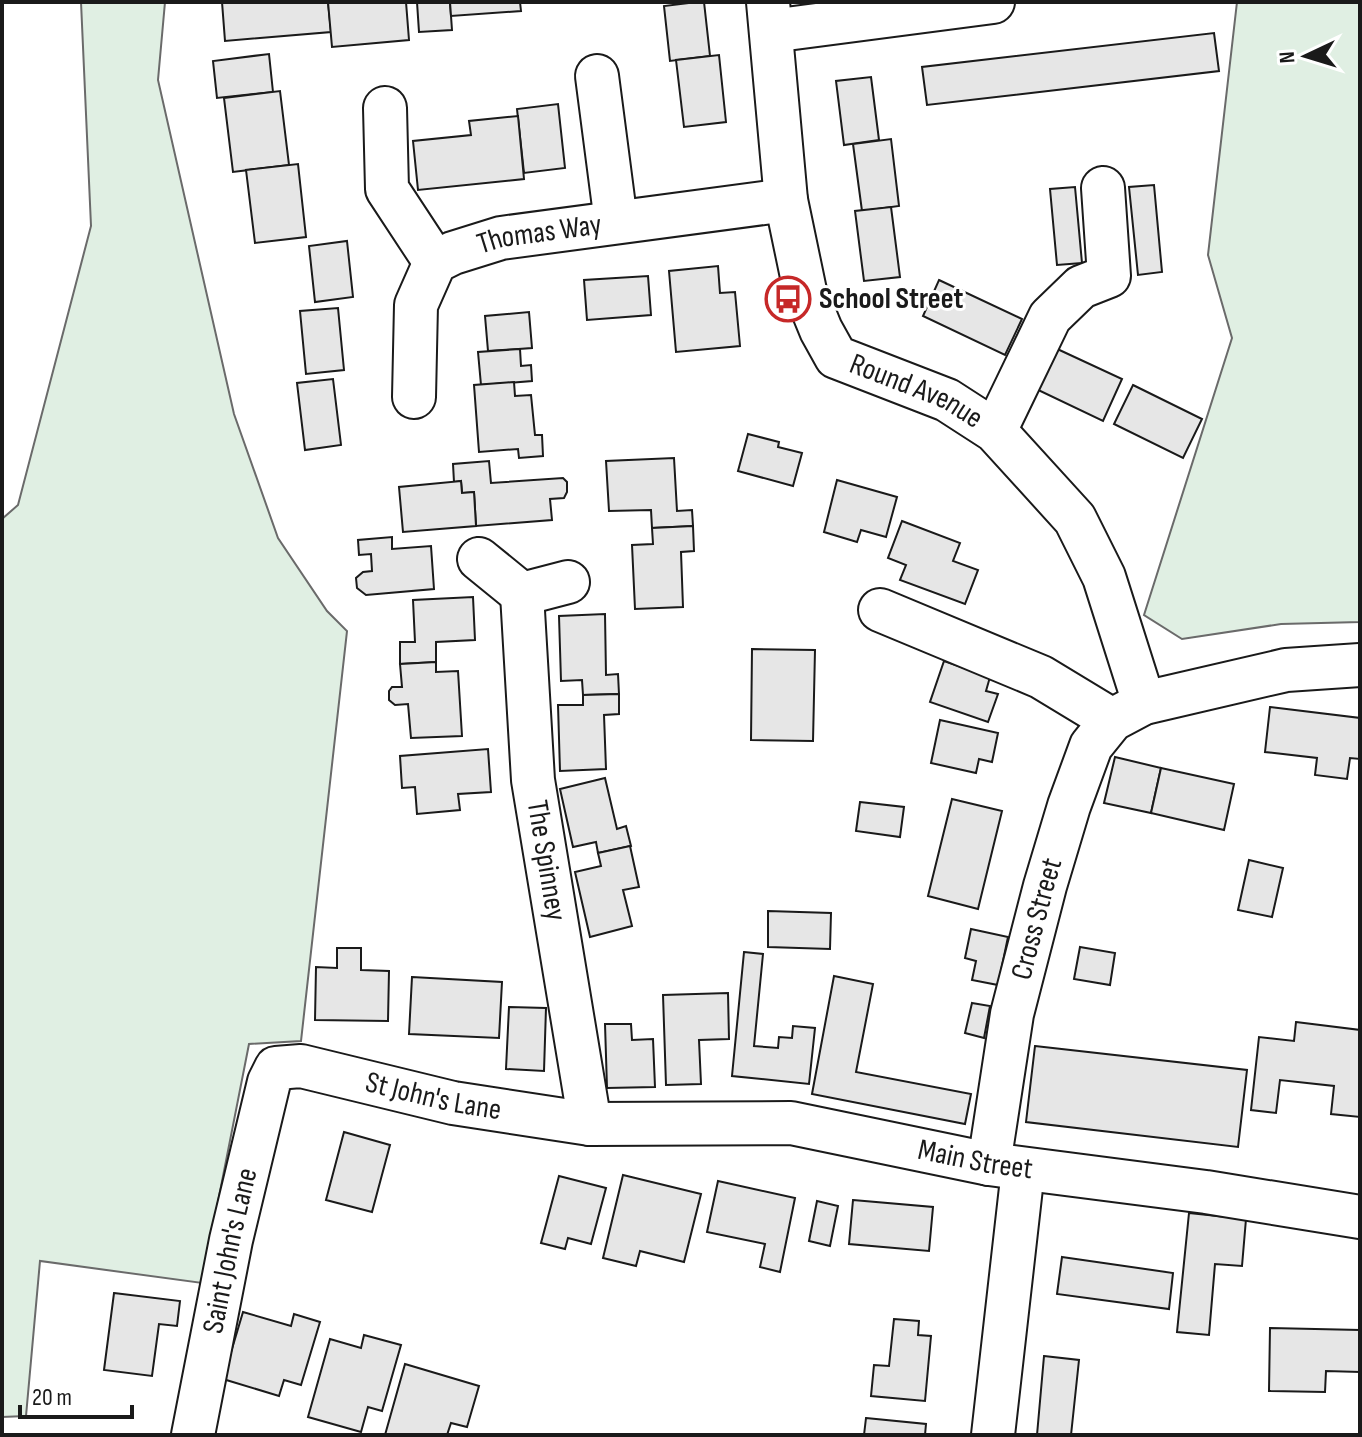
<svg xmlns="http://www.w3.org/2000/svg" width="1362" height="1437" viewBox="0 0 1362 1437" font-family="'Sofia Sans Condensed',sans-serif">
  <style>
    .green { fill: #e0efe3; stroke: #6a6a6a; stroke-width: 2 }
    .building { fill: #e6e6e6; stroke: #1a1a1a; stroke-width: 2 }
    .lines { fill: none; stroke-linecap: round; stroke-linejoin: round }
    .minor-casing { stroke: #1a1a1a; stroke-width: 46 }
    .minor { stroke: #fff; stroke-width: 42 }
    .labels { text-anchor: middle; dominant-baseline: central; stroke-width: 6; stroke-linejoin: round; paint-order: stroke }
    .street-label { font-size: 30px; fill: #1a1a1a; stroke: #fff }
    .poi-label { font-size: 30px; font-weight: bold; fill: #1a1a1a; stroke: #fff; text-anchor: start }
  </style>
  <rect width="100%" height="100%" fill="#fff"/>
  <g class="green">
    <path d="M81,2H165L158,80L234,414L278,538L327,611L347,631L301,1041L249,1044L202,1283L40,1261L26,1416L2,1417V519L18,505L91,226Z"/>
    <path d="M1237,2H1360V622L1281,624L1182,639L1144,615L1232,338L1208,255Z"/>
  </g>
  <g class="building">
    <path d="M222,2H328L331,32L225,41Z"/>
    <path d="M328,2H406L409,40L332,47Z"/>
    <path d="M417,2H450L452,30L419,32Z"/>
    <path d="M450,2H520L521,11L451,16Z"/>
    <path d="M697,2H704L710,56L670,61L664,6Z"/>
    <path d="M1214,33L1219,71L927,105L922,67Z"/>
    <path d="M269,54L273,92L217,98L213,61Z"/>
    <path d="M719,55L726,122L684,127L676,60Z"/>
    <path d="M871,77L879,140L844,145L836,81Z"/>
    <path d="M280,91L289,165L233,172L224,98Z"/>
    <path d="M558,104L565,168L524,173L517,109Z"/>
    <path d="M518,116L524,179L418,190L413,141L471,135L469,121Z"/>
    <path d="M891,139L899,206L862,211L853,144Z"/>
    <path d="M298,164L306,237L255,243L246,170Z"/>
    <path d="M1154,185L1162,272L1138,275L1129,187Z"/>
    <path d="M1075,187L1082,263L1057,265L1050,189Z"/>
    <path d="M891,207L900,277L864,281L855,211Z"/>
    <path d="M347,241L353,297L315,302L309,246Z"/>
    <path d="M718,266L720,293L735,292L740,346L676,352L669,271Z"/>
    <path d="M648,276L651,315L587,320L584,280Z"/>
    <path d="M939,280L1022,319L1005,355L923,316Z"/>
    <path d="M338,308L344,370L306,374L300,311Z"/>
    <path d="M529,312L532,348L488,351L485,316Z"/>
    <path d="M1053,347L1122,379L1103,421L1034,388Z"/>
    <path d="M520,349L521,366L531,365L532,381L481,385L478,352Z"/>
    <path d="M333,379L341,445L305,450L297,383Z"/>
    <path d="M514,382L515,396L531,395L535,435H542L543,456L519,458L518,449L479,452L474,385Z"/>
    <path d="M1133,385L1202,419L1183,458L1114,424Z"/>
    <path d="M748,434L779,442L778,447L802,453L793,486L738,471Z"/>
    <path d="M674,458L677,511L692,510L693,526L652,528L651,510L609,511L606,461Z"/>
    <path d="M489,461L491,483L563,478L567,482V492L564,498L550,499L552,520L476,526L474,492L462,493L461,481L454,482L453,464Z"/>
    <path d="M837,480L897,497L886,537L861,530L857,542L824,532Z"/>
    <path d="M461,481L462,493L474,492L476,526L403,532L399,487Z"/>
    <path d="M902,521L960,543L953,561L978,570L965,604L900,580L906,565L888,558Z"/>
    <path d="M693,526L694,551L681,552L683,607L635,609L632,545L653,544L652,528Z"/>
    <path d="M392,537V549L431,546L434,589L366,595L357,588L356,578L363,572L372,571L371,554L359,555L358,540Z"/>
    <path d="M473,597L475,640L436,642V662L400,664V642H415L413,600Z"/>
    <path d="M605,614L606,675L618,674L619,694L583,695L582,680L561,681L559,616Z"/>
    <path d="M752,649L815,650L813,741L751,740Z"/>
    <path d="M944,661L990,677L986,691L998,694L988,722L930,702Z"/>
    <path d="M436,662V672L458,671L462,736L411,738L408,704L395,705L389,700V691L392,687H402L400,664Z"/>
    <path d="M619,694V714L604,715L606,769L560,771L558,705H583V695Z"/>
    <path d="M1270,707L1360,718V759L1350,758L1347,779L1315,775L1317,758L1265,752Z"/>
    <path d="M940,720L998,733L992,762L979,759L976,773L931,763Z"/>
    <path d="M488,749L491,792L458,794L460,810L417,814L415,787L402,788L400,756Z"/>
    <path d="M1115,757L1161,768L1151,813L1104,803Z"/>
    <path d="M1161,768L1234,784L1224,830L1151,813Z"/>
    <path d="M605,778L617,829L626,826L631,846L598,853L596,842L573,847L560,789Z"/>
    <path d="M952,799L1002,811L978,909L928,896Z"/>
    <path d="M860,802L904,807L900,837L856,831Z"/>
    <path d="M630,846L639,887L623,890L632,926L590,937L575,872L601,866L598,853Z"/>
    <path d="M1249,860L1283,868L1272,917L1238,910Z"/>
    <path d="M768,911L831,913L830,949L768,947Z"/>
    <path d="M971,929L1008,937L998,985L972,980L976,961L965,958Z"/>
    <path d="M1080,947L1115,953L1110,985L1074,979Z"/>
    <path d="M337,948H361V970L389,971L388,1021L315,1020L316,967L337,968Z"/>
    <path d="M744,952L763,954L754,1046L778,1048L779,1037L792,1038L793,1026L815,1028L809,1084L732,1076Z"/>
    <path d="M834,976L873,984L856,1072L971,1094L965,1124L812,1094Z"/>
    <path d="M412,977L502,982L499,1038L409,1034Z"/>
    <path d="M728,993L729,1039L699,1040L701,1084L666,1085L663,995Z"/>
    <path d="M972,1003L990,1006L984,1038L965,1033Z"/>
    <path d="M509,1007L546,1008L544,1071L506,1069Z"/>
    <path d="M1296,1022L1360,1030V1117L1331,1114L1334,1086L1280,1080L1276,1113L1251,1110L1259,1037L1294,1041Z"/>
    <path d="M605,1024H631L632,1040L653,1039L655,1087L607,1088Z"/>
    <path d="M1035,1046L1247,1070L1238,1147L1026,1122Z"/>
    <path d="M344,1132L390,1145L372,1212L326,1200Z"/>
    <path d="M623,1175L701,1194L684,1262L640,1251L636,1266L603,1258Z"/>
    <path d="M559,1176L606,1188L591,1244L568,1238L565,1249L541,1243Z"/>
    <path d="M718,1181L795,1198L780,1272L760,1267L765,1244L707,1232Z"/>
    <path d="M853,1200L933,1207L929,1251L849,1244Z"/>
    <path d="M817,1201L838,1206L830,1246L809,1241Z"/>
    <path d="M1189,1213L1246,1219L1242,1266L1215,1264L1209,1335L1177,1332Z"/>
    <path d="M1062,1257L1173,1273L1169,1309L1057,1294Z"/>
    <path d="M114,1293L180,1301L177,1326L159,1324L152,1376L104,1370Z"/>
    <path d="M243,1312L291,1326L294,1314L320,1322L301,1385L284,1380L279,1396L223,1379Z"/>
    <path d="M894,1319L919,1321L918,1335L931,1336L925,1401L871,1396L874,1365L889,1366Z"/>
    <path d="M1270,1328L1360,1330V1372L1326,1371L1325,1392L1269,1391Z"/>
    <path d="M364,1335L401,1345L382,1411L368,1407L361,1432L308,1417L330,1339L361,1348Z"/>
    <path d="M1044,1356L1079,1360L1071,1435H1037Z"/>
    <path d="M405,1364L479,1386L467,1427L451,1423L447,1435H385Z"/>
    <path d="M866,1418L926,1424L925,1435H864Z"/>
  </g>
  <g class="lines">
    <g class="minor-casing">
      <g id="minor">
        <path id="s1" d="M768,2L786,200L805,291L821,330L836,357L947,400L995,431L1075,519L1104,577L1144,703"/>
        <path d="M771,31L993,2"/>
        <path d="M597,76L616,222"/>
        <path d="M385,108L387,189L435,262"/>
        <path id="s2" d="M414,397L416,305L435,262L453,253L501,238L786,200"/>
        <path d="M995,431L1050,317L1081,287L1109,276L1103,188"/>
        <path d="M479,559L522,594L568,582"/>
        <path id="s3" d="M522,594L533,780L590,1124"/>
        <path d="M880,610L1041,677L1112,720"/>
        <path id="s4" d="M989,1164L1012,1014L1045,886L1069,806L1091,746L1112,720L1144,703L1286,670L1360,665"/>
        <path id="s5" d="M193,1435L231,1240L269,1082L276,1068L301,1066L453,1103L590,1124L791,1123L989,1164L1206,1192L1360,1217"/>
        <path d="M993,1435L1023,1170"/>
      </g>
    </g>
    <use href="#minor" class="minor"/>
  </g>
  <defs>
    <g id="bus-ring" transform="scale(2.3)"><circle r="9.5" fill="#fff" stroke="#c62828" stroke-width="1.5"/><path d="M-5-6H5V4H4V6H2V4H-2V6H-4V4H-5ZM-3.5-4V0h7V-4ZM-3.5 1.2v1.5H-2V1.2ZM2 1.2v1.5H3.5V1.2Z" fill="#c62828"/></g>
  </defs>
  <g fill-rule="evenodd">
    <use href="#bus-ring" x="788" y="299"/>
  </g>
  <g class="labels">
    <g class="street-label">
      <text stroke="none"><textPath href="#s2" startOffset="248">Thomas Way</textPath></text>
      <text stroke="none"><textPath href="#s1" startOffset="452">Round Avenue</textPath></text>
      <text stroke="none"><textPath href="#s3" startOffset="268">The Spinney</textPath></text>
      <text stroke="none"><textPath href="#s4" startOffset="250">Cross Street</textPath></text>
      <text stroke="none"><textPath href="#s5" startOffset="538">St John's Lane</textPath></text>
      <text stroke="none"><textPath href="#s5" startOffset="1086">Main Street</textPath></text>
      <text stroke="none"><textPath href="#s5" startOffset="188">Saint John's Lane</textPath></text>
    </g>
    <g class="poi-label">
      <text x="819" y="299">School Street</text>
    </g>
  </g>
  <rect width="1362" height="1437" fill="none" stroke="#1a1a1a" stroke-width="8"/>
  <g transform="translate(1306 56) rotate(266)" stroke="#ffffff" stroke-width="6" paint-order="stroke">
  <path d="M0-6L14 30L0 20L-14 30Z" fill="#1a1a1a"/>
  <text y="-12" font-size="22" font-weight="bold" text-anchor="middle" fill="#1a1a1a">N</text>
  </g>
  <path d="M20 1405v12h112v-12" fill="none" stroke="#1a1a1a" stroke-width="4"/>
  <text x="32" y="1405" font-size="24" fill="#1a1a1a" stroke="#ffffff" stroke-width="6" paint-order="stroke">20 m</text>
</svg>
